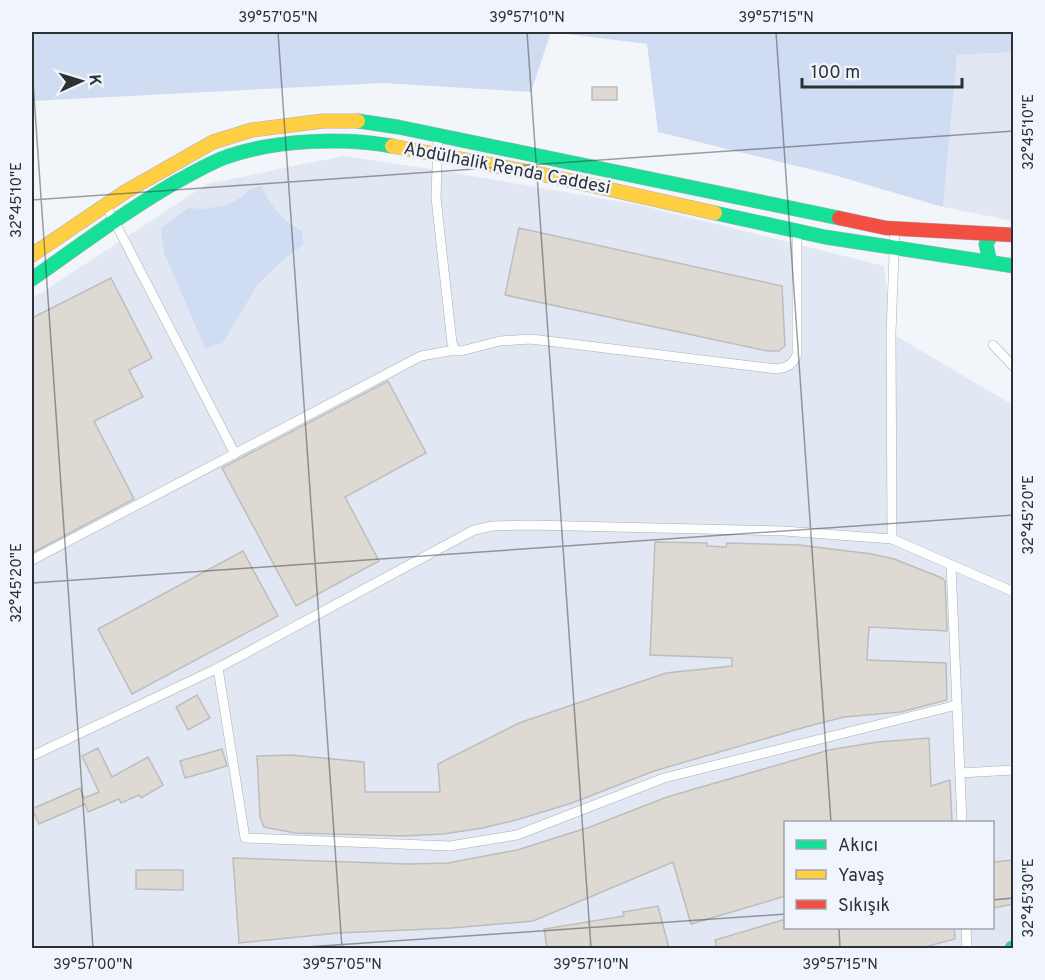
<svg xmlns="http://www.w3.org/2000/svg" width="1045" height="980" viewBox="0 0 1045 980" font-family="Overpass,sans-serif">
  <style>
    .built { fill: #e1e8f3; fill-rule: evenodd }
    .green { fill: #d0dcf1 }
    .building { fill: #ded9d2; stroke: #bdbdbd; stroke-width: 1.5 }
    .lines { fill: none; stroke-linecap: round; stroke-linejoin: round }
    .street-casing { stroke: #acaeb2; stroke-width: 10 }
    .fast-casing { stroke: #acaeb2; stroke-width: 15 }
    .slow-casing { stroke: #acaeb2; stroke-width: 15 }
    .jam-casing { stroke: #acaeb2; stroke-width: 15 }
    .street { stroke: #fdfefe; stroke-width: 9 }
    .fast { stroke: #16e098; stroke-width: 14 }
    .slow { stroke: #ffcf43; stroke-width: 14 }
    .jam { stroke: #f24e42; stroke-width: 14 }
    .ticks { fill: none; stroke: #2d3035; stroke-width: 1.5; stroke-opacity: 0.45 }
    .labels { text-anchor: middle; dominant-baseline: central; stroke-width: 5; stroke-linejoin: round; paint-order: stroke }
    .street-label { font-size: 18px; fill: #2d3035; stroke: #eff4fd }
    .neatline { fill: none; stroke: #2d3035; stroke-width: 2 }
    .ticks-label { font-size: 15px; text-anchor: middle; fill: #2d3035 }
  </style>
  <rect width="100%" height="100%" fill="#f2f5fa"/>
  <g class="built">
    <path d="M1013,52V221L943,207L957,55Z"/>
    <path d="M343,156L444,171L639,205L884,266L891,333L1013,405V948H32V299L207,184ZM786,822H992V928H786Z"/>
  </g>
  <g class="green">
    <path d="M32,32H1013L1014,52L957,55L943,207L834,175L658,132L647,44L551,32L531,92L383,83L32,101Z"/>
    <path d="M261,186C272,207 280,219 302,231L303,245L284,259L258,284L223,343L205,348L164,253L161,228L188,208L204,209L228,205L243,196L248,190Z"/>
  </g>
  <g class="building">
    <rect x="592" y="87" width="25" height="13"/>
    <path d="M519,228L782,286L785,346L779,351H768L505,295Z"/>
    <path d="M111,278L152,358L129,370L143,397L94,421L134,499L32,553V318Z"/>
    <path d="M388,381L426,453L345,497L379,561L296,606L222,468Z"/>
    <path d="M655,542L707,543V546L726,547L727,543L799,545L872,554L894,559L942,578L945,581L947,631L869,627L867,660L946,663L947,700L901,712L844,717L809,726L654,771L572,803L516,820L483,828L443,834L403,836L295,833L264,827L260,817L257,756L291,755L364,762L365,792H440L438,764L519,723L666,673L732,666V658L650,655Z"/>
    <path d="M243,551L278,616L132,694L98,629Z"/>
    <path d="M197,695L210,718L188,730L176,707Z"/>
    <path d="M929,738L931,786L950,780L952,822H786V896L691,924L673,862L533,921L452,928L338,933L239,943L233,858L408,864L448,863L517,850L590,827L667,797L829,750L877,742Z"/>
    <path d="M98,748L112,777L148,757L163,785L141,798L139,795L121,803L119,799L88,812L85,804L39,824L32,809L80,788L84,798L99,792L82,756Z"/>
    <path d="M222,749L227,766L185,778L180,761Z"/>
    <path d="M1014,860V904L993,908V862Z"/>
    <path d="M136,870H183V890L136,889Z"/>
    <path d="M658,906L669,948H547L544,929L624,916L623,912Z"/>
    <path d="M786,919V927H954L955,939L921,948H717L715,940Z"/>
  </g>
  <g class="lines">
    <g class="street-casing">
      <g id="street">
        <path d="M438,136L436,198L452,343L455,350L461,351L500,341L531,339L777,369C788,367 792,365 797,355V231"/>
        <path d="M106,205L235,454"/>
        <path d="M993,345L1014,367"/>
        <path d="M892,539L891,333L895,228"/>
        <path d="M32,560L421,356L455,350"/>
        <path d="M951,565L962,822"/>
        <path d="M218,668L245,838L450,846L517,835L664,778L957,705"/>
        <path d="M32,756L218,668L474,530L493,526L530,525L784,531L892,539L1014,592"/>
        <path d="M960,773L1014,770"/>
        <path d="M966,928L967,948"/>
      </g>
    </g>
    <g class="fast-casing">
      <g id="fast">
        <path d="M358,121L398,127L839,218"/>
        <path d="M715,213L825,237L1014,266"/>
        <path d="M990,262L986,244L992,234"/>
        <path d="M32,279C79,246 126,211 176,182C193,173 211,162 229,156C276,140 343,137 392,146"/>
        <path d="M1012,948H1014"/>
      </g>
    </g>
    <g class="slow-casing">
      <g id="slow">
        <path d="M392,146L545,175L715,213"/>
        <path d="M32,255L125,192L213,142L252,130L323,121H358"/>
      </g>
    </g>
    <g class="jam-casing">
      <path id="jam" d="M839,218L886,228L1014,235"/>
    </g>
    <use href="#street" class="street"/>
    <use href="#fast" class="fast"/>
    <use href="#slow" class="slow"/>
    <use href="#jam" class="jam"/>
  </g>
  <path class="ticks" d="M278,32L342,948M527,32L591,948M776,32L831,822M32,67L93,948M32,200L1014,131M32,583L1014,515M992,900L1014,898M839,928L840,948M292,948L786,914"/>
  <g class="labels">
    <g class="street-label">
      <text transform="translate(507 169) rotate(11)">Abdülhalik Renda Caddesi</text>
    </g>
  </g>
  <rect width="1045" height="980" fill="none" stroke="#eff4fd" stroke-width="66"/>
  <rect x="784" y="821" width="210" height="108" fill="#eff4fd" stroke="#a1a6ad" stroke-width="1.5"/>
  <rect x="796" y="840" width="30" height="9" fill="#16e098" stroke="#a1a6ad" stroke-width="1.5"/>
  <text x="838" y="851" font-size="18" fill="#2d3035">Akıcı</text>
  <rect x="796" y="870" width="30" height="9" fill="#ffcf43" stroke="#a1a6ad" stroke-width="1.5"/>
  <text x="838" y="881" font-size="18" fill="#2d3035">Yavaş</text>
  <rect x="796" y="900" width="30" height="9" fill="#f24e42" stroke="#a1a6ad" stroke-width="1.5"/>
  <text x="838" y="911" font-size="18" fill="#2d3035">Sıkışık</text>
  <g transform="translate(81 81) rotate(86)" stroke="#eff4fd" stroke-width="4.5" paint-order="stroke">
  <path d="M0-4.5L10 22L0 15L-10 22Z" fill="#2d3035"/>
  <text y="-9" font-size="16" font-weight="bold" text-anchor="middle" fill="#2d3035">K</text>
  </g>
  <path d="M802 78v9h160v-9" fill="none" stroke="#2d3035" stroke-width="3"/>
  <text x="811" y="78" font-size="18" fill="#2d3035" stroke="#eff4fd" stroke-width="4.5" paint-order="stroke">100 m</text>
  <rect x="33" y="33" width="979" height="914" class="neatline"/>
  <g class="ticks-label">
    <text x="278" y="22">39°57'05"N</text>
    <text x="527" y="22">39°57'10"N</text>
    <text x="776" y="22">39°57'15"N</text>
    <text transform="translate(1028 132) rotate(-90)" y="5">32°45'10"E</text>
    <text transform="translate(16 200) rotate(-90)" y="5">32°45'10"E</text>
    <text transform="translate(1028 515) rotate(-90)" y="5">32°45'20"E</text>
    <text transform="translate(16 583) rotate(-90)" y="5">32°45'20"E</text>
    <text transform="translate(1028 898) rotate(-90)" y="5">32°45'30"E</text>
    <text x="93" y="969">39°57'00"N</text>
    <text x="342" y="969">39°57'05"N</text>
    <text x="591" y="969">39°57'10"N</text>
    <text x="840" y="969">39°57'15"N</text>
  </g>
</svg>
